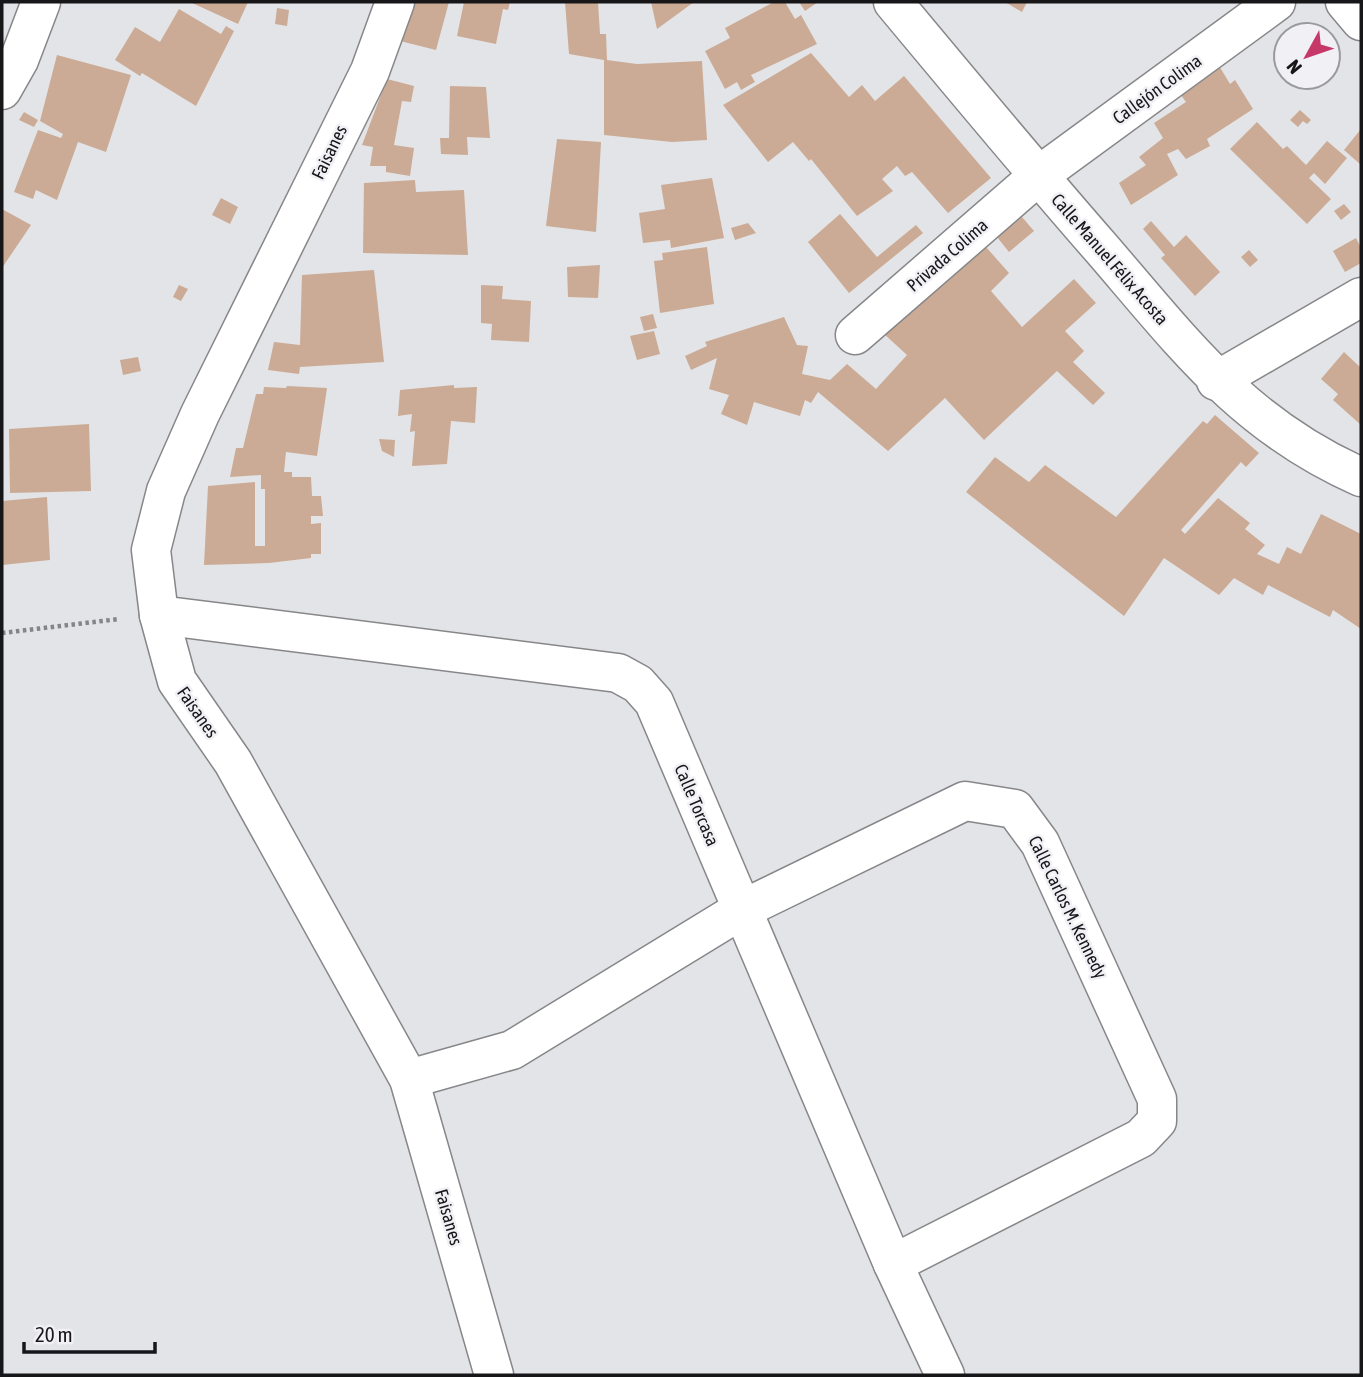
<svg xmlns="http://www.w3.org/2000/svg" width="1363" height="1377" viewBox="0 0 1363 1377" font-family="'Asap Condensed',sans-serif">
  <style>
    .building { fill: #cbab95 }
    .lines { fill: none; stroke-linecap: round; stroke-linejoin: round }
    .minor-casing { stroke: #87878a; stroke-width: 41 }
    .path { stroke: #858588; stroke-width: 4.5; stroke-dasharray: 3.5 3.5; stroke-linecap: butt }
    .minor { stroke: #fff; stroke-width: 38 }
    .labels { text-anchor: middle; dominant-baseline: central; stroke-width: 5; stroke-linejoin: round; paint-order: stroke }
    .street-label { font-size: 18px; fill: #171719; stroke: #f1f1f5 }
  </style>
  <rect width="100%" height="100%" fill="#e3e4e7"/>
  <g class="building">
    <path d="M190,2H248L238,24Z"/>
    <path d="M412,2H449L436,50L400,41Z"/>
    <path d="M464,2H510L508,10L503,9L496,44L457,36Z"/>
    <path d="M565,2H598L600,34H606L607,60L637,64L702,61L707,140L672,142L604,135V60L569,54Z"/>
    <path d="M651,2H694L657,29Z"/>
    <path d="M774,2H785L795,19L801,15L817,44L751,75L755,82L741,90L737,82L725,89L705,51L730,38L725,28Z"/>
    <path d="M799,2H818L805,11Z"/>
    <path d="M1005,2H1027L1022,12Z"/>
    <path d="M277,8L289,10L287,26L275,24Z"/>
    <path d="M179,9L221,34L226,26L234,31L196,106L142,73L140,76L115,60L135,27L160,42Z"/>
    <path d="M811,53L849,97L862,85L875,101L904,76L991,178L948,213L912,172L905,176L897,166L882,179L893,191L857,216L811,159L809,161L793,142L768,162L723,105Z"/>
    <path d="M57,55L131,75L106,152L78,142L57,200L36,190L33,199L14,192L38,130L61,138L63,134L40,121Z"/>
    <path d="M1218,64L1230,84L1235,80L1253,109L1207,139L1210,146L1186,159L1178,149L1167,154L1178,175L1131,205L1119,183L1146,165L1139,157L1163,138L1154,123L1186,102L1178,91Z"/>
    <path d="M387,79L414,86L411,102L402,101L394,145L414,148L410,176L386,172V166H370L373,147L362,145Z"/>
    <path d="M450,86L486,87L490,138L467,137L468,155L441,154L440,138H449Z"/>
    <path d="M1300,110L1311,120L1307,124L1303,121L1298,127L1290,120Z"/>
    <path d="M24,112L38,120L34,127L19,120Z"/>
    <path d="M1257,122L1283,149L1287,146L1306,165L1327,141L1347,158L1325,184L1314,173L1309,178L1331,199L1307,224L1230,149Z"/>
    <path d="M1361,129V165L1344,150Z"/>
    <path d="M557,139L601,142L596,232L546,226Z"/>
    <path d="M712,178L724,238L671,248L670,240L643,243L639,213L665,209L661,185Z"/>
    <path d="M415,180L416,192L464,190L468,255L363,253L364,183Z"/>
    <path d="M221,198L238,207L230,224L212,215Z"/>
    <path d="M1344,204L1351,212L1341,220L1334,211Z"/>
    <path d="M2,209L31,225L2,268Z"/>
    <path d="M840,214L877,257L916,225L923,233L849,293L808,242Z"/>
    <path d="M1022,217L1034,231L1009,252L997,237Z"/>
    <path d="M1151,221L1174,247L1186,235L1220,272L1195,296L1161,258L1165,255L1143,229Z"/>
    <path d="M748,223L756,233L735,240L731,228Z"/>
    <path d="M1356,238L1361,248V263L1345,272L1333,251Z"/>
    <path d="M707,247L714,304L660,313L654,261L663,260L662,253Z"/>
    <path d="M986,247L1009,273L991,291L1022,327L1074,279L1096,303L1065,331L1084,351L1073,362L1105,393L1093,405L1057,371L984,440L945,398L888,451L818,392L811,403L805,400L800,416L754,402L747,425L721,414L729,395L709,389L717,358L691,370L685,356L707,346L705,342L784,317L797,345L808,346L802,374L830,380L847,364L876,389L907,355L883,333Z"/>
    <path d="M1249,250L1258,260L1250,267L1241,257Z"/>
    <path d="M600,265L598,298L568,297L567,267Z"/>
    <path d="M374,270L384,362L300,367L299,374L268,370L274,342L300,345L302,275Z"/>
    <path d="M179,285L188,289L181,301L173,297Z"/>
    <path d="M481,285L503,286L502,299L531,301L529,342L491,340L492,324L481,323Z"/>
    <path d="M653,314L657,328L644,331L640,317Z"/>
    <path d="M654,331L660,354L637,360L630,336Z"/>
    <path d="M1344,352L1361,368V425L1333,400L1338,394L1321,379Z"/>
    <path d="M138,357L141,371L123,375L120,360Z"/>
    <path d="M454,385V388L477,387L475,423L451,421L447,464L412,466L415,431L410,432L412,414L398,416L400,390Z"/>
    <path d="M287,386L327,388L317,456L286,452L284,472H292V477H311L312,496H321L323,516H311V524L321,523V554H311V558L269,563L204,565L208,486L255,482V546H265V489H261V475L230,477L236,448H243L256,394H263L264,387L286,388Z"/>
    <path d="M1215,415L1259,453L1246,467L1241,462L1181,530L1185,534L1218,498L1250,523L1245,529L1265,545L1257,554L1279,564L1287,547L1301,554L1321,514L1361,534V629L1333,610L1330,617L1268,585L1263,595L1234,578L1219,595L1164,558L1124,616L966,492L995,457L1029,482L1045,465L1116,517L1203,421L1207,424Z"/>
    <path d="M89,424L91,491L10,493L9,429Z"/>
    <path d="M379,439L395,440L394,457L382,451Z"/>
    <path d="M47,497L50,560L2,565V501Z"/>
  </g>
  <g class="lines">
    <g class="minor-casing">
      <g id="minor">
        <path d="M395,2L370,71L200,414L166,491L151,550L159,615L177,681L233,762L409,1079L494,1375"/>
        <path d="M893,2C962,85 1031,168 1102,249C1183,343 1243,425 1361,477"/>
        <path d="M1345,2L1361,21"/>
        <path d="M2,90L19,60L41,2"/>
        <path d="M855,335L1038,176L1276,2"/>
        <path d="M1216,381L1361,297"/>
        <path d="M159,615L618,673L638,684L654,702L893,1264L945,1375"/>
        <path d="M409,1079L512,1050L741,910L965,801L1015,809L1040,843L1157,1099V1121L1141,1138L893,1264"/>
      </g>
    </g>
    <path class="path" d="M2,633L119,619"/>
    <use href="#minor" class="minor"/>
  </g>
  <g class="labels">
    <g class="street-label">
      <text transform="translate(1157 89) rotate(-36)">Callejón Colima</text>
      <text transform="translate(329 152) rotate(-64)">Faisanes</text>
      <text transform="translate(947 255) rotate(-41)">Privada Colima</text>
      <text transform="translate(1110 259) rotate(49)">Calle Manuel Félix Acosta</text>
      <text transform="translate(198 712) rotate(55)">Faisanes</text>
      <text transform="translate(697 805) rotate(67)">Calle Torcasa</text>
      <text transform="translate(1068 907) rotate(64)">Calle Carlos M. Kennedy</text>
      <text transform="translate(449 1217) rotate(74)">Faisanes</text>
    </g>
  </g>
  <rect width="1363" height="1377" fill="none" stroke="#171719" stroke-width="7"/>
  <g transform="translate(1307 56) rotate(230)"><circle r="33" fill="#f1f1f5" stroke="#9a9a9d" stroke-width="2"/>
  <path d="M0-5L12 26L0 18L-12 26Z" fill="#c53868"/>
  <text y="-10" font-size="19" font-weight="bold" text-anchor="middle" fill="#171719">N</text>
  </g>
  <path d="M24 1342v10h131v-10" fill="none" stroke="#171719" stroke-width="3.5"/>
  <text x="35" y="1342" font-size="21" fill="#171719" stroke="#f1f1f5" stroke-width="5" paint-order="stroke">20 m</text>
</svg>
